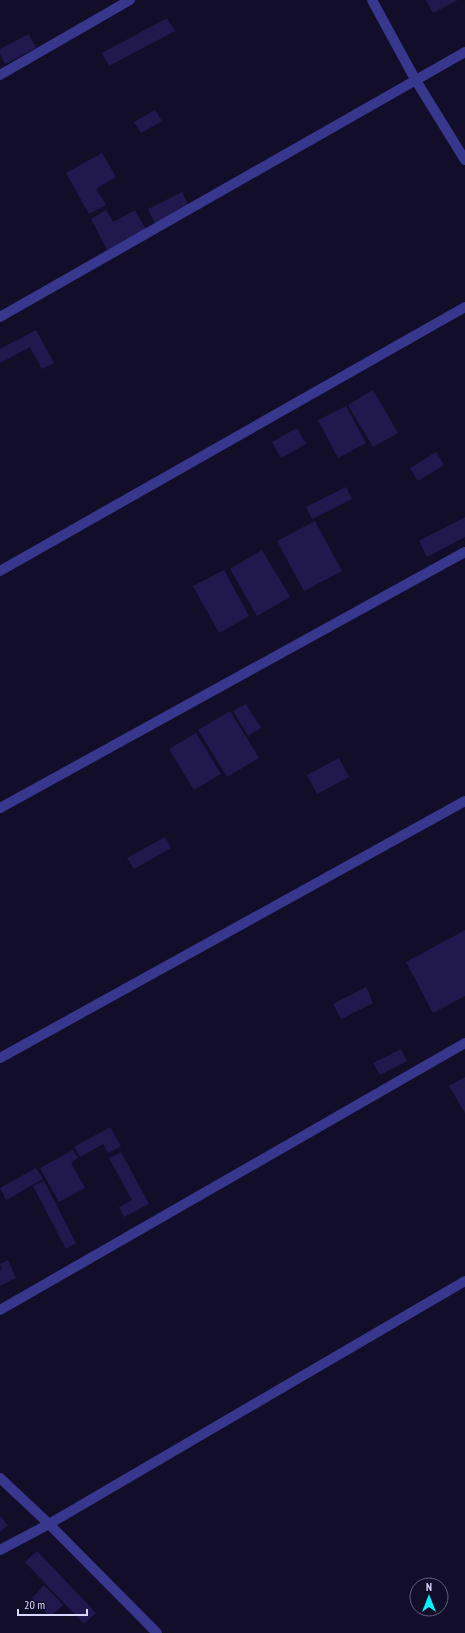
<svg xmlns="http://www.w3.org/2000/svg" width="465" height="1633" viewBox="0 0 465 1633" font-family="'PT Sans Narrow',sans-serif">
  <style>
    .building { fill: #21194d }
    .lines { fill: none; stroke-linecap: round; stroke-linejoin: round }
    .minor { stroke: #36378d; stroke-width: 10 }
  </style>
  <rect width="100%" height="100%" fill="#120e2a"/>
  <g class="building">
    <path d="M426,0H458L433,13Z"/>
    <path d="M167,18L175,31L109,66L102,53Z"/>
    <path d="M29,34L36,48L5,64L0,54V49Z"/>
    <path d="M155,110L162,121L141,133L134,122Z"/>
    <path d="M102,153L116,177L96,189L106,205L89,214L66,173Z"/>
    <path d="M182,192L189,207L155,224L148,209Z"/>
    <path d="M106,210L113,222L135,210L146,230L107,250L91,219Z"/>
    <path d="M36,330L54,363L42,369L30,347L0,363V349Z"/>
    <path d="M373,390L398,433L373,447L348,405Z"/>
    <path d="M346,406L366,443L338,458L318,420Z"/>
    <path d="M297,428L306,444L281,458L272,442Z"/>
    <path d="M436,452L444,465L418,481L410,468Z"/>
    <path d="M346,487L352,499L312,519L306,507Z"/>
    <path d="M465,517V537L427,557L419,541Z"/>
    <path d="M315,521L342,571L304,591L277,541Z"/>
    <path d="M262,550L290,597L257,616L230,569Z"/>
    <path d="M224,570L249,616L219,633L193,586Z"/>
    <path d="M246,704L261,728L248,736L233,711Z"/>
    <path d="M230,711L259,758L227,777L198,730Z"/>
    <path d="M196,733L221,774L194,790L169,749Z"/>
    <path d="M339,758L349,777L317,794L307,775Z"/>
    <path d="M165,837L171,848L134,869L127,858Z"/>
    <path d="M465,930V996L433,1013L406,962Z"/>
    <path d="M366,987L373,1003L341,1019L333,1004Z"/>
    <path d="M401,1049L407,1061L380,1075L373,1063Z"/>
    <path d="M465,1077V1113L449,1086Z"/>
    <path d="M110,1127L121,1146L108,1153L103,1144L80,1157L74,1147Z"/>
    <path d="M73,1150L78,1158L71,1163L85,1188L59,1202L40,1168Z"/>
    <path d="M121,1152L149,1204L124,1217L119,1207L132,1200L109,1158Z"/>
    <path d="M36,1168L43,1179L6,1200L0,1188Z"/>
    <path d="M44,1181L76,1243L66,1249L33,1186Z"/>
    <path d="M8,1260L16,1278L0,1286V1270L2,1269L0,1264Z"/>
    <path d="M0,1516L8,1525L0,1532Z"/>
    <path d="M37,1551L96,1613L84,1624L25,1562Z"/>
    <path d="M44,1585L63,1605L50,1617L32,1598Z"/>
  </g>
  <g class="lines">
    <g class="minor">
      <path d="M372,0L415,79L465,160"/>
      <path d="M0,75L130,0"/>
      <path d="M0,317L465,52"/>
      <path d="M0,571L465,307"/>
      <path d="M0,808L465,552"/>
      <path d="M0,1058L465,801"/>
      <path d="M0,1310L465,1043"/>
      <path d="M0,1478L49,1524L157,1633"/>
      <path d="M0,1550L49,1524L465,1281"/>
    </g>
  </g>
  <g transform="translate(429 1597)"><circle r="19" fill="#120e2a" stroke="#625f7f"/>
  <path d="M0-3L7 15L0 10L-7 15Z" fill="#04f2ff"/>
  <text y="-6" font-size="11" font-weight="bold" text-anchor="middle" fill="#dad8ff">N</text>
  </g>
  <path d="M18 1609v6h69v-6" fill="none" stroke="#dad8ff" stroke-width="2"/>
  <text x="24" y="1609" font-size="12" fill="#dad8ff" stroke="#120e2a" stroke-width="3" paint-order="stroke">20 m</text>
</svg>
